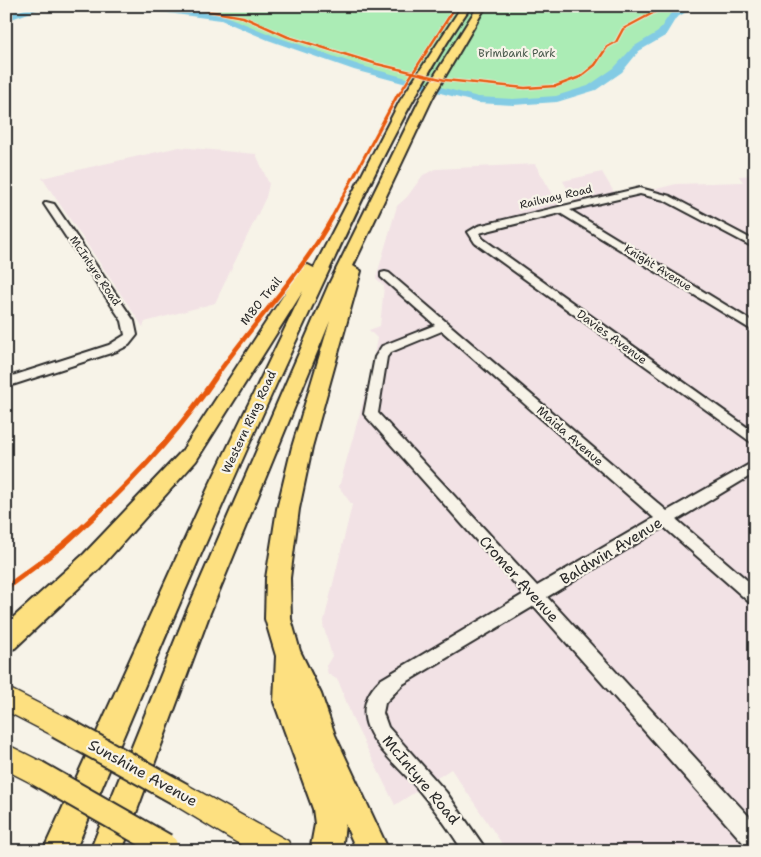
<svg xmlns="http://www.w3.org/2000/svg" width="761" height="857" viewBox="0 0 761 857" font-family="'Shantell Sans',sans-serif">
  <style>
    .built { fill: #f2e2e5 }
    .green { fill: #abecb5; stroke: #6b8c70 }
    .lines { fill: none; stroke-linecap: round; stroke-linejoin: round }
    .river { fill: #83cbe4; fill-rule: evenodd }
    .minor-casing { stroke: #2b2b2b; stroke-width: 4 }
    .major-casing { stroke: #2b2b2b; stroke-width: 3 }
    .highway-casing { stroke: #2b2b2b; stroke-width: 4 }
    .minor { fill: #f7f3e8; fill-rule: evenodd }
    .major { fill: #fde080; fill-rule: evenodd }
    .highway { fill: #fde080; fill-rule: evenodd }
    .major-bridge-casing { stroke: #2b2b2b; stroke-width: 28; stroke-linecap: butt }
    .major-bridge { stroke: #fde080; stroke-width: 24 }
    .cycleway-far4-casing { stroke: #f7f3e8; stroke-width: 4 }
    .cycleway-far3-casing { stroke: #f7f3e8; stroke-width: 5 }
    .cycleway-far2-casing { stroke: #f7f3e8; stroke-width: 7 }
    .cycleway-far1-casing { stroke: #f7f3e8; stroke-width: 9 }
    .cycleway-casing { stroke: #f7f3e8; stroke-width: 10 }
    .cycleway-far4 { stroke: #e8590c; stroke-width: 2.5 }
    .cycleway-far3 { stroke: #e8590c; stroke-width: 3 }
    .cycleway-far2 { stroke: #e8590c; stroke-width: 4.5 }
    .cycleway-far1 { stroke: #e8590c; stroke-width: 5.5 }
    .cycleway { stroke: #e8590c; stroke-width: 7 }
    .labels { text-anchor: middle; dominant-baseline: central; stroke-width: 4.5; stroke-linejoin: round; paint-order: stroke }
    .far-park-label { font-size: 11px; fill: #4b5b4e; stroke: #f7f3e8 }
    .far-street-label { font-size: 11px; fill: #2b2b2b; stroke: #f7f3e8 }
    .street-label { font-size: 12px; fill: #2b2b2b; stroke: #f7f3e8 }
    .near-street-label { font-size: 15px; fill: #2b2b2b; stroke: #f7f3e8 }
  </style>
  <rect width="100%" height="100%" fill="#f7f3e8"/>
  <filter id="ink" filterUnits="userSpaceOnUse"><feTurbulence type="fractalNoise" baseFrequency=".02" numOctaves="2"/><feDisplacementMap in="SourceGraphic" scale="10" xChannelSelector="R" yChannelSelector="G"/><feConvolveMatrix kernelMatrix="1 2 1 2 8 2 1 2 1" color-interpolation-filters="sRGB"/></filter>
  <g filter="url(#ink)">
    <g class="built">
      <path d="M179,147L256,154L269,184L266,197L215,303L145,322L143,327L42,178Z"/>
      <path d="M535,164L559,205L575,202L563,181L602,172L614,192L632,188L656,189L676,184L743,182L739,176L755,175V851H507L451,769L395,805L353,720L338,680L328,674L326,666L332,656L323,625L352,505L339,487L370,377L377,338L369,330L380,326L384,286L376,278L397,206L407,197L423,175L436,169Z"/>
    </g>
    <path class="green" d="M101,6H457L455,8L486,11L490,7L510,6H692L673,16L662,34L636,49L626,58L618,70L592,88L557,99L513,102L478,100L358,68L271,38L223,18L160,9Z"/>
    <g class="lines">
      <g class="river">
        <path d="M34,6H48L6,21V15Z"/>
        <path d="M97,6H160L223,15L274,36L362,66L478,97L513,99L556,96L588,86L614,68L633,47L658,32L670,14L685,6H696L676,18L665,36L639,51L622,72L596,90L557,102L513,105L478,103L354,70L268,40L221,20L160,12L101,9Z"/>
        <path d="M738,6H755V12L739,8Z"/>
      </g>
      <g class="minor-casing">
        <g id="minor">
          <path d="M640,188L670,196L755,241V248L664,200L640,194L570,210L755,323V332L560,213L479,233L483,239L755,433V445L475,243L468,232L478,226Z"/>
          <path d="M46,202L54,204L134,321L137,335L129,345L117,351L6,387V378L109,345L125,335L122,321L44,204Z"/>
          <path d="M385,272L389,273L667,511L755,461V473L677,520L755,587V604L749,602L664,527L547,597L755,823V850L747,847L534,606L403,684L385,703L383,713L388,727L446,792L487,851H463C449,829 434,808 417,788C392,758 338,722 380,680L524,594L364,414L375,357L382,346L435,325L381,277V273ZM442,331L654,518L537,586L378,413L387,357L391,352Z"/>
        </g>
      </g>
      <g class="major-casing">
        <g id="major">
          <path d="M6,687L67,718L70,726L67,734L58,738L6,711Z"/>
          <path d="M6,744L46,764L50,773L46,782L37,786L6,770Z"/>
          <path d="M182,782L288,841L292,851H251L173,804L169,795L173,786Z"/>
        </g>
      </g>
      <g class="highway-casing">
        <g id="highway">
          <path d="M462,6H471C405,102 358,208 309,313C226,490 151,671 75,851H43L209,486L303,291L196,461L100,568L15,648L6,651V624L84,554L182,451L302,267L308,265L314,268L400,101Z"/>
          <path d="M478,6H486L433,97L353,266L361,271L312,447L299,509L290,578L291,619L300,651L321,694L335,735L389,851H357L345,824L342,851H310L315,824L313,809L274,702L276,656L265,619L266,578L277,509L292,447L330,321L210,613L122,851H90L186,613L329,284L421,97Z"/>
        </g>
      </g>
      <use href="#minor" class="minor"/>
      <use href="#major" class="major"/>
      <use href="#highway" class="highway"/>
      <g class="major-bridge-casing">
        <g id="major-bridge">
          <path d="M58,726L182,795"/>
          <path d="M37,773L165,846"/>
        </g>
      </g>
      <use href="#major-bridge" class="major-bridge"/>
      <g class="cycleway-far4-casing">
        <g id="cycleway-far4">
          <path d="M181,6L243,17L288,37L377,64L445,80L525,88L556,86L580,77L595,65L607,47L616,42L623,29L666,6"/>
          <path d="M398,96L456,6"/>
        </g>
      </g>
      <g class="cycleway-far3-casing">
        <path id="cycleway-far3" d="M331,219L398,94"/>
      </g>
      <g class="cycleway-far2-casing">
        <path id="cycleway-far2" d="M214,379C252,324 300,276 332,218"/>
      </g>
      <g class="cycleway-far1-casing">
        <path id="cycleway-far1" d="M7,587C29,570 53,555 73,536C126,488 175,437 215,378"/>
      </g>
      <g class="cycleway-casing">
        <path id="cycleway" d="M6,588L8,586"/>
      </g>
      <use href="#cycleway-far4" class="cycleway-far4"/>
      <use href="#cycleway-far3" class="cycleway-far3"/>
      <use href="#cycleway-far2" class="cycleway-far2"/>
      <use href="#cycleway-far1" class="cycleway-far1"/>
      <use href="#cycleway" class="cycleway"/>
    </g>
  </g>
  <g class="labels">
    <g class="far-park-label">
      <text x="517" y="53">Brimbank Park</text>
    </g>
    <g class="far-street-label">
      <text transform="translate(556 197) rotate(-13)">Railway Road</text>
      <text transform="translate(658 268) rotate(32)">Knight Avenue</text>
      <text transform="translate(95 271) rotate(56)">McIntyre Road</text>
    </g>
    <g class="street-label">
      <text transform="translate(261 301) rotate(-51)">M80 Trail</text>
      <text transform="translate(612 337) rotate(36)">Davies Avenue</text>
      <text transform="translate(249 422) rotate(-65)">Western Ring Road</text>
      <text transform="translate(570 436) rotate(41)">Maida Avenue</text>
    </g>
    <g class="near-street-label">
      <text transform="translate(611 551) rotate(-31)">Baldwin Avenue</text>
      <text transform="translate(519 579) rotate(48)">Cromer Avenue</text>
      <text transform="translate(143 773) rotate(29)">Sunshine Avenue</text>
      <text transform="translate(421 780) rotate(50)">McIntyre Road</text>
    </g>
  </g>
  <rect width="761" height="857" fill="none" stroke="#f7f3e8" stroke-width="25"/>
  <rect x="12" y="12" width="736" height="832" fill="none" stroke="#2b2b2b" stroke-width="2" filter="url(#ink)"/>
</svg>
